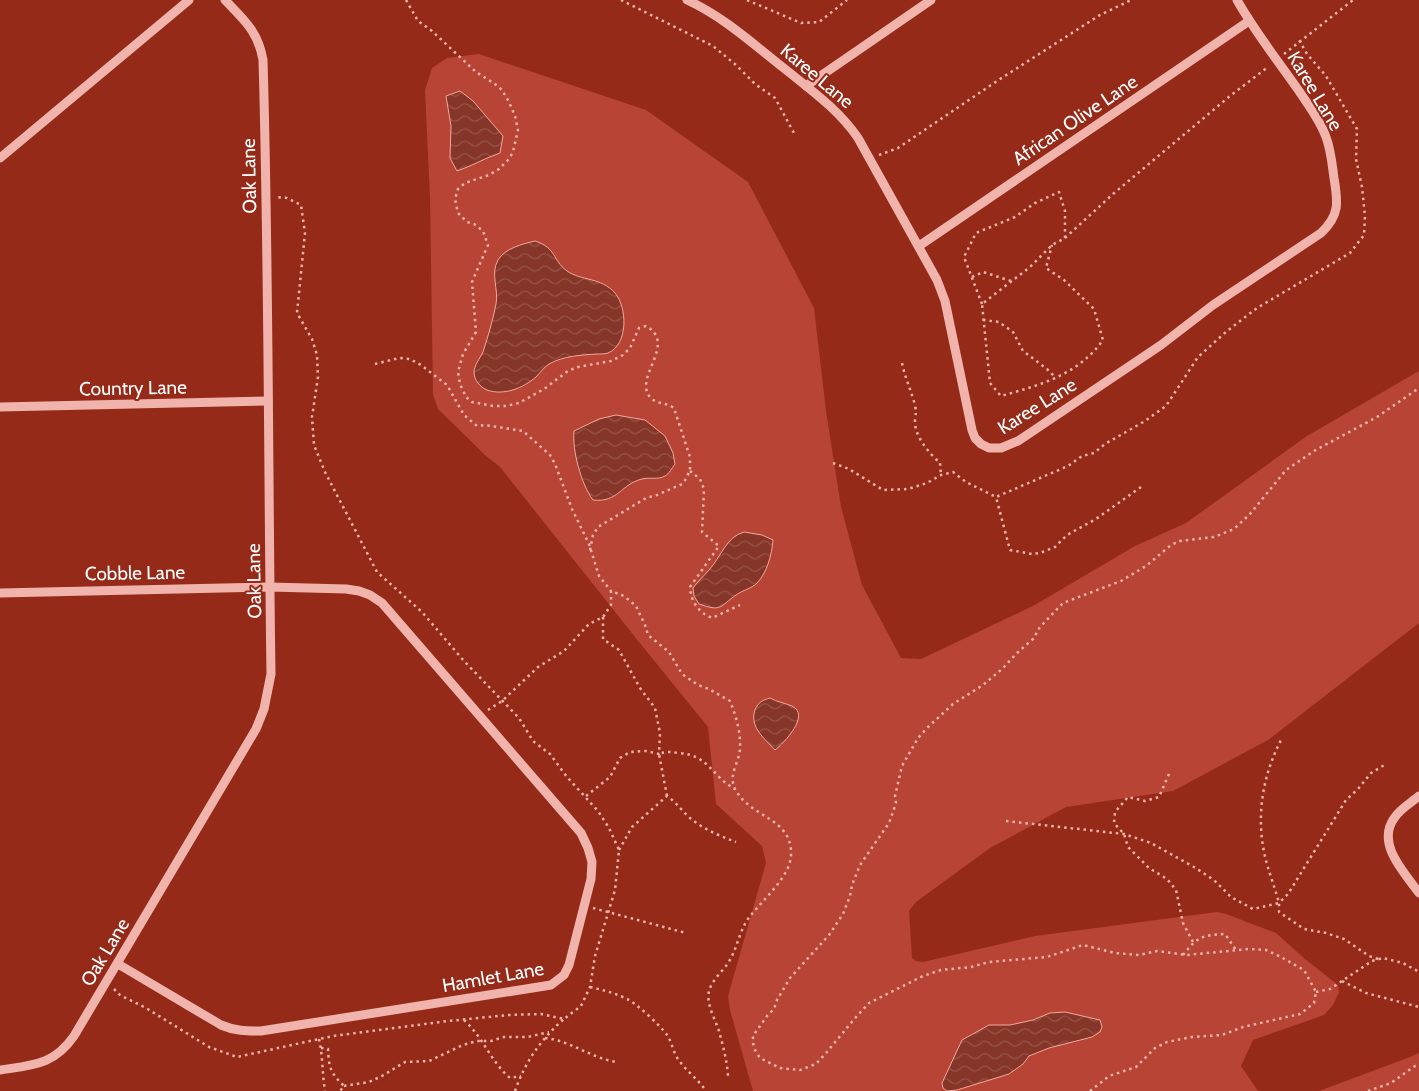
<svg xmlns="http://www.w3.org/2000/svg" width="1419" height="1091" viewBox="0 0 1419 1091" font-family="Cabin,sans-serif">
  <style>
    .green { fill: #b74434 }
    .water { fill: url(#water-waves); stroke: #f2a89f }
    .lines { fill: none; stroke-linecap: round; stroke-linejoin: round }
    .path { stroke: #f0b4ac; stroke-width: 2.5; stroke-dasharray: 2.5 4; stroke-linecap: butt }
    .minor { stroke: #f0b4ac; stroke-width: 9 }
    .labels { text-anchor: middle; dominant-baseline: central; stroke-width: 4; stroke-linejoin: round; paint-order: stroke }
    .street-label { font-size: 19px; fill: #fff; stroke: #962a19 }
  </style>
  <defs>
    <pattern id="water-waves" width="16" height="10" patternUnits="userSpaceOnUse" patternTransform="scale(1.25)"><rect width="16" height="10" fill="#863628"/><path d="M0 5q4-4 8 0t8 0" fill="none" stroke="#985448"/></pattern>
  </defs>
  <rect width="100%" height="100%" fill="#962a19"/>
  <g class="green">
    <path d="M479,54L646,110L748,182L814,308L826,411L841,507L862,585L901,658L921,659L1033,606L1135,546L1186,523L1307,436L1419,371V623L1268,740L1173,791L1066,807L990,848L916,902L909,911L912,958L916,961L923,962L1035,936L1217,912L1226,914L1276,933L1305,959L1338,985L1339,992L1333,1005L1324,1015L1253,1040L1241,1066L1258,1091H753L730,1010L728,996L766,863L762,846L716,804L708,727L643,647L500,467L485,455L438,409L433,394L430,197L425,90L432,68L447,58Z"/>
    <path d="M1419,1053V1091H1319L1410,1057Z"/>
  </g>
  <g class="water">
    <path d="M460,91L473,101L503,136L500,153C485,158 472,166 457,171L450,158L451,126L446,96Z"/>
    <path d="M535,241C557,248 552,260 567,271C581,281 601,277 615,293C627,307 629,344 608,353C606,354 600,354 597,354C582,355 563,356 549,364C544,367 540,373 536,377C523,388 504,396 487,390C480,387 474,380 474,372C474,366 480,358 483,352C488,336 493,320 496,304C499,290 490,274 498,260C505,248 523,244 535,241Z"/>
    <path d="M616,415L645,420L665,436L673,453L675,464C672,468 669,474 665,476C658,480 650,477 642,479C621,484 618,503 593,500C581,484 572,450 574,431L599,419Z"/>
    <path d="M744,532L762,535L773,540C772,554 767,573 757,583C751,589 743,590 736,595C719,607 722,612 699,604L694,596L693,588C698,581 704,576 709,570C721,557 726,537 744,532Z"/>
    <path d="M770,698C777,702 785,703 792,706C811,715 784,743 775,750C765,739 749,727 755,710C758,702 763,700 770,698Z"/>
    <path d="M1065,1012L1100,1020L1102,1027L1100,1032L1092,1037L1049,1048L1029,1056L1023,1064L1009,1074L957,1090L947,1091L943,1088L942,1083L962,1040L989,1025H1010L1033,1020L1050,1013Z"/>
  </g>
  <g class="lines">
    <g class="path">
      <path d="M406,0L418,21L432,31L476,72L495,84L502,90L509,102L515,116L518,130L513,152L509,159L499,169L489,175L465,183L458,189L455,199L458,213L467,222L474,224L483,231L488,245L472,282L476,332L463,354L458,372L460,384L466,397L472,402L493,406H506L519,403L544,389L568,371L578,367L611,361L623,355L630,348L639,328L646,326C678,344 633,377 650,397C657,405 666,402 674,408L690,457V470L686,479L682,484L657,495L646,498L598,527L593,535L590,550"/>
      <path d="M621,0L713,46L736,65L755,84L775,98L794,133"/>
      <path d="M747,0L801,23L819,22L847,0"/>
      <path d="M1284,54L1353,0"/>
      <path d="M879,155L898,148L997,81L1100,15L1131,0"/>
      <path d="M1065,238L1113,194L1230,96L1268,67"/>
      <path d="M972,277L983,272L1011,281"/>
      <path d="M982,304L964,257L976,233L1015,217L1035,203L1059,192L1065,211V238L1052,245L1030,267L982,304L990,383L1001,396C1040,385 1078,375 1103,340L1094,309L1064,280L1046,268L1052,245"/>
      <path d="M983,320L999,322L1013,332L1023,351L1047,369L1056,378"/>
      <path d="M902,363C905,378 911,390 915,405C916,411 916,414 915,420C914,436 929,453 940,463L941,475"/>
      <path d="M375,364L399,358L410,359L421,365L447,385L464,415L477,426L485,425L523,431L550,455L555,464L572,509L589,544L599,576L611,591"/>
      <path d="M833,463L849,469L883,490L908,489L927,483L941,475L953,472L966,482L996,497"/>
      <path d="M690,471L700,479L704,489L702,532L719,546L690,587C691,602 698,612 712,618L740,605"/>
      <path d="M1141,487L1096,519L1067,535L1055,547L1040,553L1032,554L1010,550L996,497L1068,466L1082,456L1094,453L1105,444L1145,421L1166,406L1198,357L1227,331L1257,308L1350,253L1364,235L1365,216L1362,187L1356,159L1357,129L1326,76L1307,54L1299,40"/>
      <path d="M488,710L502,701L538,667L564,651L589,624L603,617L611,605V591L624,596L636,606L645,625L648,635L669,652L682,674L698,685L709,689L730,701C736,716 741,733 740,749C739,763 728,775 735,789C751,819 793,817 791,856C790,876 763,900 751,915C739,929 738,948 728,963C722,972 712,980 709,991C706,1004 715,1019 719,1031C723,1046 727,1060 728,1076"/>
      <path d="M1169,774L1159,797L1145,801L1128,797L1115,812L1114,823L1124,834L1128,847L1149,868L1167,879L1176,890L1183,923L1193,942"/>
      <path d="M586,796L610,777L620,758L630,752L646,751L659,754L660,733L655,708L640,688L619,650L603,639V617"/>
      <path d="M667,796L659,754C666,751 672,752 679,753C709,755 711,776 735,789"/>
      <path d="M1006,821L1124,834L1151,843L1194,867L1214,880L1231,897L1253,909L1279,903C1274,884 1266,866 1263,846C1257,810 1264,773 1281,740"/>
      <path d="M619,850L632,827L667,796C676,802 682,811 690,818C703,829 720,836 736,842"/>
      <path d="M593,908L686,933"/>
      <path d="M1183,955C1197,937 1202,935 1225,934L1236,950"/>
      <path d="M1378,959L1369,956L1344,939L1326,933L1304,929L1279,912V903L1288,894L1346,800L1358,789L1371,773L1386,764"/>
      <path d="M1342,981L1366,993L1419,1007"/>
      <path d="M590,987C603,990 615,993 627,999C636,1003 661,1026 667,1035C672,1042 673,1052 678,1059C686,1071 698,1079 706,1091"/>
      <path d="M114,989L120,995L146,1008L209,1047L237,1057L333,1036L448,1021L508,1015L541,1014L564,1019L581,1006L590,987L595,956L615,890L619,850L609,828L598,811L567,777L550,754L533,741L519,718L464,661L422,612L377,572L325,472L314,445L312,417L318,377L317,355L312,339L297,313L305,233L301,205L287,198L276,197"/>
      <path d="M1316,992L1330,989L1372,961L1383,958L1403,963L1419,972"/>
      <path d="M464,1020C483,1037 491,1062 510,1078L521,1076"/>
      <path d="M545,1038C572,1041 590,1058 617,1062"/>
      <path d="M319,1039C323,1056 322,1073 325,1091"/>
      <path d="M321,1048L328,1049C329,1068 330,1072 344,1086L340,1091"/>
      <path d="M344,1086L369,1082L382,1076L405,1062L429,1061L463,1045L477,1041H491L504,1037H528L549,1032"/>
      <path d="M515,1091C525,1062 541,1039 564,1019"/>
      <path d="M1090,1091L1109,1076L1136,1067L1155,1048L1167,1042L1192,1037L1222,1035L1243,1027L1300,1014L1314,1003L1316,992L1304,970L1279,956L1266,950L1248,949L1187,955L1157,951L1139,955L1115,953L1083,945L1047,957L989,962L971,967L941,970L923,976L869,1003L856,1017L826,1053L816,1064L800,1070L780,1068L760,1058L755,1050L753,1043V1036L767,1016L774,1009L777,1000L790,978L829,935L843,914L850,896L852,885L860,865L889,823L893,812L896,803L895,796L902,766L918,738L928,727L953,704L983,685L1002,669L1017,653L1033,639L1040,627L1063,603L1121,581L1146,566L1171,545L1180,541L1214,537L1234,529L1250,514L1286,470L1314,451L1377,417L1419,388"/>
      <path d="M1368,1091L1391,1083L1415,1066L1419,1064"/>
    </g>
    <g class="minor">
      <path d="M687,0C724,17 753,44 785,69C811,90 839,110 858,138L937,280L945,301L972,430L975,438L981,444L989,448H1001L1018,441L1161,345L1213,305L1321,233C1340,215 1338,202 1334,178C1332,164 1331,150 1326,137C1320,120 1309,106 1299,91C1278,61 1255,32 1237,0"/>
      <path d="M806,86L931,0"/>
      <path d="M0,158L189,0"/>
      <path d="M919,246L1249,21"/>
      <path d="M0,407L268,401"/>
      <path d="M0,593L270,587L346,589L359,591L370,595L382,603L581,833L588,848L592,862L591,879L569,965L564,975L551,985L261,1031C246,1031 235,1031 221,1025L118,964"/>
      <path d="M1419,796C1411,803 1401,808 1395,817C1375,843 1404,872 1419,893"/>
      <path d="M0,1070C33,1065 54,1065 74,1036L256,729L264,709L271,674C268,469 269,265 263,60C258,31 244,20 225,0"/>
    </g>
  </g>
  <g class="labels">
    <g class="street-label">
      <text transform="translate(817 76) rotate(40)">Karee Lane</text>
      <text transform="translate(1315 91) rotate(59)">Karee Lane</text>
      <text transform="translate(1075 120) rotate(-34)">African Olive Lane</text>
      <text transform="translate(249 176) rotate(-91)">Oak Lane</text>
      <text transform="translate(133 388) rotate(-1)">Country Lane</text>
      <text transform="translate(1037 406) rotate(-32)">Karee Lane</text>
      <text transform="translate(135 573) rotate(-1)">Cobble Lane</text>
      <text transform="translate(254 581) rotate(-91)">Oak Lane</text>
      <text transform="translate(105 952) rotate(-59)">Oak Lane</text>
      <text transform="translate(493 977) rotate(-10)">Hamlet Lane</text>
    </g>
  </g>
</svg>
